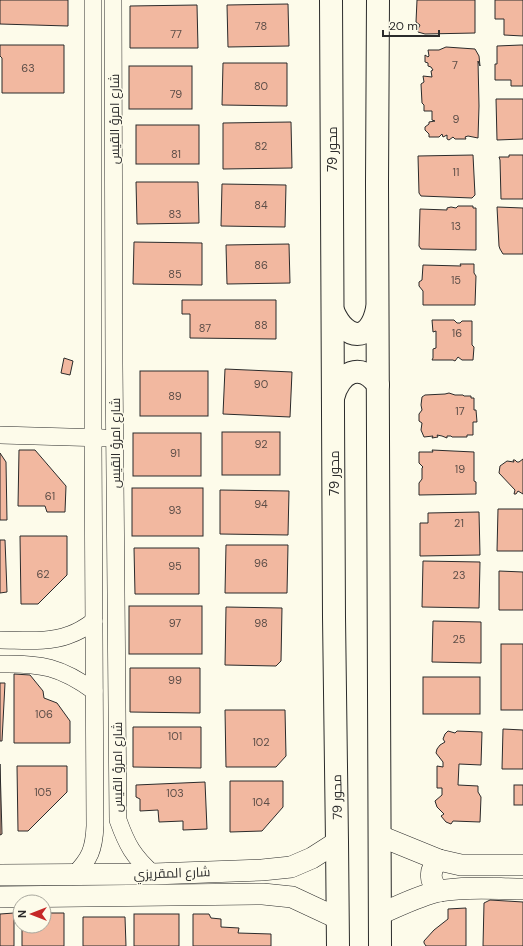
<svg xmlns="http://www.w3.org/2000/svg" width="523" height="946" viewBox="0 0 523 946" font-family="'DM Sans',Cairo,sans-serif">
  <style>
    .building { fill: #f2b8a0; stroke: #2b2b2b }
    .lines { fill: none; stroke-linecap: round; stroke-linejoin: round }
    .minor-casing { stroke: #2b2b2b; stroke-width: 18 }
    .tertiary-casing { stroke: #2b2b2b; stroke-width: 22 }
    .secondary-casing { stroke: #2b2b2b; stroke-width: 24 }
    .minor { stroke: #fdfbea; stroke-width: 17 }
    .tertiary { stroke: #fdfbea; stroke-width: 21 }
    .secondary { stroke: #fdfbea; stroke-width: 22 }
    .labels { text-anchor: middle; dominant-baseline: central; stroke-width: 3; stroke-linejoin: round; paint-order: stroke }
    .number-label { font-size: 11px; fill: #5d4e48 }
    .street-label { font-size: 13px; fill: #2b2b2b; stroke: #fdfbea }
  </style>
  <rect width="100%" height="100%" fill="#fdfbea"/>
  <g class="building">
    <path d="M0,0H68V26L0,24Z"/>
    <path d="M417,0H475V33L425,34L418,32V29L420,25L416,22Z"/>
    <path d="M495,0H523V36L504,35V19H495Z"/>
    <path d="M288,4L289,46L228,47L227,5Z"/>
    <path d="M197,5L198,48H130V6Z"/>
    <path d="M0,45H64V93H2V58L0,56Z"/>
    <path d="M521,45H523V86H511V80H495V64H497V46Z"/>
    <path d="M446,47L475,49L479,56L480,66L478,61L479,106L478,138L468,136L465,137L466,139H455L453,137L449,140L447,139V135L443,137L442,134L439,137H429V134L425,130V127L429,124V122L435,121L432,120V111H424V105L422,103L421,84L424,82L423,76L432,77L431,71L433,70L431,67L428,66V63L425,62V55L428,57L429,56L428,50H439Z"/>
    <path d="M223,63H287V106L222,105Z"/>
    <rect x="129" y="66" width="63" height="43"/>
    <path d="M496,99H523V139L497,140Z"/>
    <path d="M291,122L292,168L223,169V123Z"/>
    <rect x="136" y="125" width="63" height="39"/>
    <path d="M473,155L475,195L472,198L421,196L419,193L418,156Z"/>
    <path d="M509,155H523V199H501L500,160L499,157H509Z"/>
    <path d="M136,182H198L199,223L137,224Z"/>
    <path d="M222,184L286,185L285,227L221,226Z"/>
    <path d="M458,206H473V208H476V250L421,249L419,246L420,209L447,210V208L451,207L456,208Z"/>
    <path d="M497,207L523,208V254H503L500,249L499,246Z"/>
    <path d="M134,242L202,243V285L133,284Z"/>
    <path d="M289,244L290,283L227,284L226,245Z"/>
    <path d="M460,264H474V273L476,276L475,305H423V291L419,286V282L422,280L423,265L461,266Z"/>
    <path d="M182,300H276V339L190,338V314H182Z"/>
    <path d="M432,320H454L457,323H460L462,321H472V345L474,347L473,360H462L458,357L455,361L453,360H432L433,358V349L436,348V331L433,332Z"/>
    <path d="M64,358L73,361L70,375L61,373Z"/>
    <path d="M225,369L292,372L290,417L223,414Z"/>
    <rect x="140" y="371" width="68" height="45"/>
    <path d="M449,393L455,395H463L464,396H471V398H474V410H476L477,422H473V435H467V437H452L451,436H447V438L442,436L437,435L438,437L432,438L433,436L424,437L421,430L422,423L419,421V414L422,410L421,405L422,397L425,395L445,394Z"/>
    <rect x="222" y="432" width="58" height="43"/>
    <rect x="133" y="433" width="68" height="43"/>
    <path d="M19,450H35L66,486L65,512H47L45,506H18Z"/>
    <path d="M432,450L474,452V481L476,482V494L419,495V483L422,479V468L423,467L419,463V452H433Z"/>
    <path d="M0,453L6,462L7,520H0Z"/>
    <path d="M523,459V494L518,491L516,494H514L515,490L499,473L500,466L507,461L514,462L513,460H515L517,462H519Z"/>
    <rect x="132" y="488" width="71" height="48"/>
    <path d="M220,490L289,491L288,535L220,534Z"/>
    <path d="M498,509H523V551H497Z"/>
    <path d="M479,512L480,555L420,556V523H428V513Z"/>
    <path d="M20,536H67V575L38,604H21Z"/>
    <path d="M0,540H5L7,592L0,593Z"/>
    <path d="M226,545H288L287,593H225Z"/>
    <path d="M134,548H199V594H135Z"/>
    <path d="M423,561L480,562L479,608L422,607Z"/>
    <path d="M499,571L523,572V610H499Z"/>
    <rect x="129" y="606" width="73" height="48"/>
    <path d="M226,607L282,608L281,661L276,666L225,665Z"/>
    <path d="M433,621L481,622V663L432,662Z"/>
    <rect x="501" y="644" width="22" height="66"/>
    <path d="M130,668H200V713L130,712Z"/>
    <path d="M14,674L30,675L43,691L44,698L57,703L70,721V743H14Z"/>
    <rect x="423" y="677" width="57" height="37"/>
    <path d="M0,683H5L2,741H0Z"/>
    <path d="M225,710H285L286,756L276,767H226Z"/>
    <path d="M133,727H201V768L133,767Z"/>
    <path d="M503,729L523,730V769H502Z"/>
    <path d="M448,731L455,733L457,731L482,732L481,765L459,764L458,785L478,786V792L481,797L480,822L453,821L451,824L446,822L441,816L444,814L437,807L435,801L442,795V788H437V766L443,767V762L436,753L437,749L440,745L445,742L443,739L445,734Z"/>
    <path d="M0,764L2,834L0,835Z"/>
    <path d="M17,766H67V792L28,831H18Z"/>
    <path d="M230,781H283V807L262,831L230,832Z"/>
    <path d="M205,782L207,829L183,830V821L159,822L158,810L140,811V799L136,797V785Z"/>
    <rect x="514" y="785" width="9" height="20"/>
    <path d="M490,900L523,902V946H483L484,903Z"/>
    <path d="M466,908V946H426L424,943V941L434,930L448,919V909Z"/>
    <path d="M14,913V946H0V914Z"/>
    <path d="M44,913H64V946H22V926H44Z"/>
    <rect x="134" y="914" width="45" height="32"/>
    <path d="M193,914H209L211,918L221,919V927L239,928L238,933L271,934V946H193Z"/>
    <path d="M83,917H125L126,946H83Z"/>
  </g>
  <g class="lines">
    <g class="minor-casing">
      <g id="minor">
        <path d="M113,0L114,364L118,820C127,845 133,856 153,874"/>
        <path d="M0,435L104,438"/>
        <path d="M0,640C22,640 48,643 69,635C78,632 86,627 94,621"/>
        <path d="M0,664C41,663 61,667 94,691"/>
        <path d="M74,875C90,859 94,849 95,826L93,438V0"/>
      </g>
    </g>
    <g class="tertiary-casing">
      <g id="tertiary">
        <path d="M380,836L439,860L461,865H523"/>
        <path d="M439,860C429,869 428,882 440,891"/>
        <path d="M0,875L153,874L262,870L291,867L312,858L337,842"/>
        <path d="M0,897L263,894L292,897L337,918"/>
        <path d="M380,914C399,906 420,895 440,891C467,886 496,889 523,889"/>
      </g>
    </g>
    <g class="secondary-casing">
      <g id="secondary">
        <path d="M331,0L334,617L337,842L338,946"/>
        <path d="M378,0L377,183L380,946"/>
        <path d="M333,311C346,341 370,343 377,309"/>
        <path d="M333,398C339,372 361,361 378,385"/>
      </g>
    </g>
    <use href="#minor" class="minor"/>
    <use href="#tertiary" class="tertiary"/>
    <use href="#secondary" class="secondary"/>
  </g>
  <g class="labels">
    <g class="number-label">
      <text x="261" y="26">78</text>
      <text x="176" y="34">77</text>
      <text x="455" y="65">7</text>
      <text x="28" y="68">63</text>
      <text x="261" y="86">80</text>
      <text x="176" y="94">79</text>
      <text x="456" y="119">9</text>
      <text x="261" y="146">82</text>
      <text x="176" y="154">81</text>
      <text x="456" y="172">11</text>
      <text x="261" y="205">84</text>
      <text x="175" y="214">83</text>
      <text x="456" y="226">13</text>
      <text x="261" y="265">86</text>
      <text x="175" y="274">85</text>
      <text x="456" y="280">15</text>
      <text x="261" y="325">88</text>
      <text x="205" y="328">87</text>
      <text x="457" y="333">16</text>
      <text x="261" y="384">90</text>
      <text x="175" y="396">89</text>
      <text x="460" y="411">17</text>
      <text x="261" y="444">92</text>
      <text x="175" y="453">91</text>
      <text x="460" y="469">19</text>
      <text x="50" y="496">61</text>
      <text x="261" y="504">94</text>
      <text x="175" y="510">93</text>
      <text x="459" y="523">21</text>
      <text x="261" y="563">96</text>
      <text x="175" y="566">95</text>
      <text x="43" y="574">62</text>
      <text x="459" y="575">23</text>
      <text x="175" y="623">97</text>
      <text x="261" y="623">98</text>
      <text x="459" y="639">25</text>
      <text x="175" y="680">99</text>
      <text x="44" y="714">106</text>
      <text x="175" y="736">101</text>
      <text x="261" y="742">102</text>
      <text x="43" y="792">105</text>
      <text x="175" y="793">103</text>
      <text x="261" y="802">104</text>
    </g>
    <g class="street-label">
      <text transform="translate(114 119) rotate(-90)">شارع امرؤ القيس</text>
      <text transform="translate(332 149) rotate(-90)">محور 79</text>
      <text transform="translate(115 443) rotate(-90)">شارع امرؤ القيس</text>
      <text transform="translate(334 473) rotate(-90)">محور 79</text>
      <text transform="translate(117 767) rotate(-90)">شارع امرؤ القيس</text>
      <text transform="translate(337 797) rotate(-91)">محور 79</text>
      <text transform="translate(172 873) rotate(-2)">شارع المقريزي</text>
    </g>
  </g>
  <g transform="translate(32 914) rotate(270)"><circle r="19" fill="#fdfbea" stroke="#a9a89e"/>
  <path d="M0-3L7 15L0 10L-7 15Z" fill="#c62828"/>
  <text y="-6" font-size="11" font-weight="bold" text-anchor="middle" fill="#2b2b2b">N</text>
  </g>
  <path d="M383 30v6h56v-6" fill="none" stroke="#2b2b2b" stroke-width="2"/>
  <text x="389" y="30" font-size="12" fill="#2b2b2b" stroke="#fdfbea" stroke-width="3" paint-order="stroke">20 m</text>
</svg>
